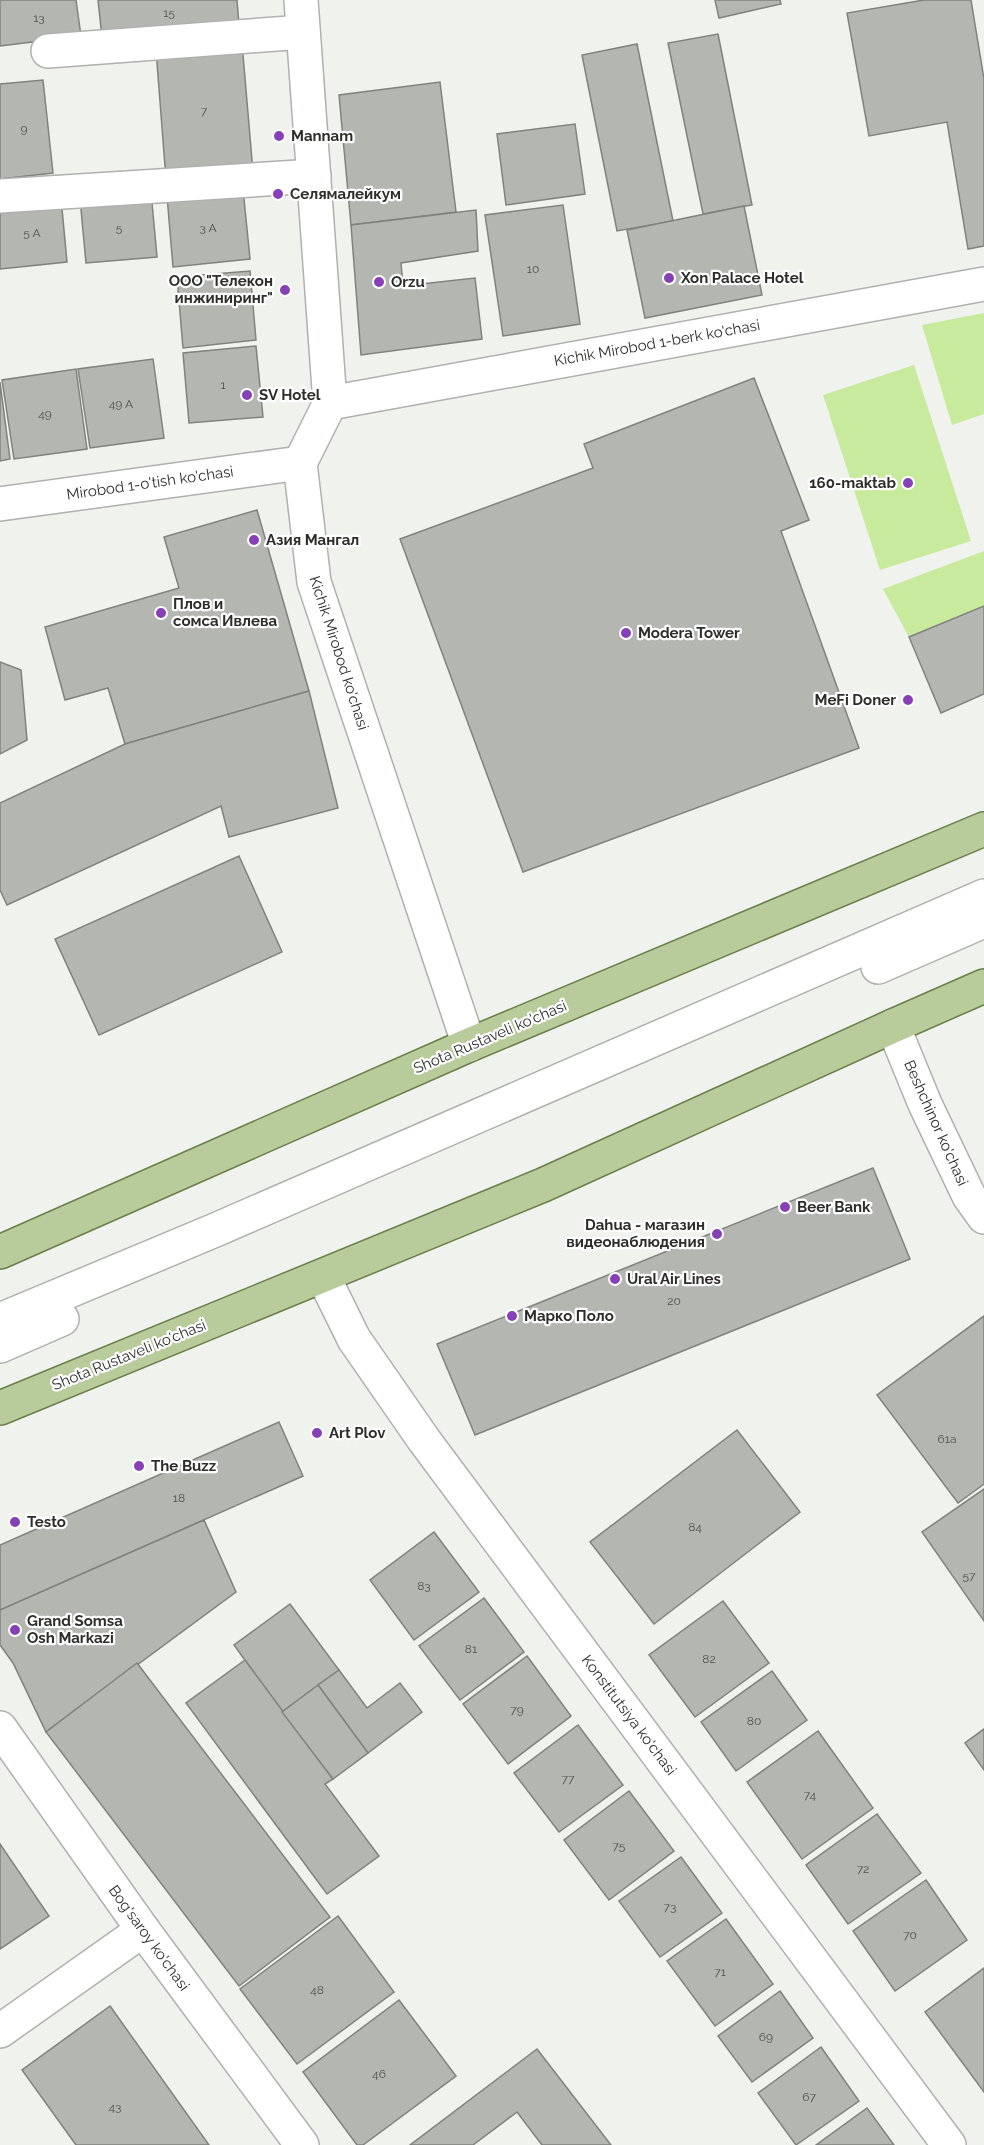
<svg xmlns="http://www.w3.org/2000/svg" width="984" height="2145" viewBox="0 0 984 2145" font-family="Raleway,sans-serif">
  <style>
    .green { fill: #c7ea9d }
    .building { fill: #b4b6b2; stroke: #80827f; stroke-width: 1.5 }
    .lines { fill: none; stroke-linecap: round; stroke-linejoin: round }
    .minor-casing { stroke: #afb1ad; stroke-width: 36 }
    .major-casing { stroke: #687f49; stroke-width: 36 }
    .minor { stroke: #fff; stroke-width: 33 }
    .major { stroke: #b8cc9b; stroke-width: 33 }
    .poi-dot { fill: #8541b5; stroke: #fff; stroke-width: 2 }
    .labels { text-anchor: middle; dominant-baseline: central; stroke-width: 4.5; stroke-linejoin: round; paint-order: stroke }
    .number-label { font-size: 12px; fill: #4f504e }
    .poi-label { font-size: 15px; font-weight: bold; fill: #2d2e2c; stroke: #fff; text-anchor: start }
    .street-label { font-size: 15px; fill: #2d2e2c; stroke: #fff }
  </style>
  <rect width="100%" height="100%" fill="#f0f2ee"/>
  <g class="green">
    <path d="M984,313V414L952,425L922,325Z"/>
    <path d="M914,365L971,541L880,570L823,395Z"/>
    <path d="M984,551V606L909,637L883,589Z"/>
  </g>
  <g class="building">
    <path d="M0,0H76L81,36L0,46Z"/>
    <path d="M98,0H237L239,25L102,37Z"/>
    <path d="M715,0H780L781,4L719,18Z"/>
    <path d="M924,0H971L984,79V246L968,249L947,122L869,136L847,13Z"/>
    <path d="M718,34L752,205L703,214L668,43Z"/>
    <path d="M242,43L253,172L166,179L156,50Z"/>
    <path d="M637,44L673,221L617,231L582,55Z"/>
    <path d="M43,80L53,173L0,179V84Z"/>
    <path d="M440,82L456,212L351,225L339,95Z"/>
    <path d="M575,124L585,194L506,205L497,134Z"/>
    <path d="M243,189L250,259L173,267L167,196Z"/>
    <path d="M151,192L157,257L86,263L80,199Z"/>
    <path d="M61,198L67,262L0,269V204Z"/>
    <path d="M563,205L580,324L503,336L485,215Z"/>
    <path d="M744,206L762,295L645,318L627,230Z"/>
    <path d="M476,210L478,251L401,263L403,286L475,278L482,339L361,355L351,225Z"/>
    <path d="M250,271L256,340L183,348L177,277Z"/>
    <path d="M256,346L263,417L189,423L183,353Z"/>
    <path d="M153,359L164,438L90,448L78,369Z"/>
    <path d="M76,369L87,449L14,459L2,380Z"/>
    <path d="M754,378L809,520L781,531L859,748L523,872L400,539L593,468L584,444Z"/>
    <path d="M0,382L10,459L0,461Z"/>
    <path d="M257,510L309,691L125,744L108,688L65,700L45,627L179,588L164,537Z"/>
    <path d="M984,606V694L941,713L909,637Z"/>
    <path d="M0,662L21,670L27,740L0,754Z"/>
    <path d="M309,691L338,808L229,837L221,806L7,905L0,890V803L125,744Z"/>
    <path d="M239,856L282,952L99,1035L55,939Z"/>
    <path d="M873,1168L910,1259L475,1435L437,1344Z"/>
    <path d="M984,1316V1484L958,1503L877,1395Z"/>
    <path d="M279,1422L303,1476L0,1610V1545Z"/>
    <path d="M737,1430L800,1512L654,1624L590,1542Z"/>
    <path d="M984,1489V1621L922,1532Z"/>
    <path d="M204,1520L236,1592L46,1732L13,1663L0,1645V1610Z"/>
    <path d="M434,1532L479,1592L414,1640L370,1580Z"/>
    <path d="M484,1598L524,1652L460,1700L419,1646Z"/>
    <path d="M723,1601L769,1663L695,1717L649,1655Z"/>
    <path d="M290,1604L339,1670L282,1712L234,1645Z"/>
    <path d="M527,1656L571,1716L508,1764L463,1704Z"/>
    <path d="M245,1660L333,1779L325,1784L379,1856L327,1894L186,1703Z"/>
    <path d="M137,1663L330,1917L239,1986L46,1732Z"/>
    <path d="M339,1670L367,1708L400,1683L422,1712L368,1753L318,1685Z"/>
    <path d="M772,1671L807,1720L736,1771L701,1722Z"/>
    <path d="M318,1685L368,1753L333,1779L282,1712Z"/>
    <path d="M578,1725L623,1785L559,1832L514,1773Z"/>
    <path d="M984,1729V1770L965,1743Z"/>
    <path d="M818,1731L873,1808L802,1859L747,1782Z"/>
    <path d="M629,1791L674,1851L609,1900L564,1840Z"/>
    <path d="M877,1814L921,1873L848,1924L806,1865Z"/>
    <path d="M0,1844L49,1916L0,1949Z"/>
    <path d="M681,1857L722,1913L660,1957L619,1901Z"/>
    <path d="M926,1880L967,1940L895,1991L853,1931Z"/>
    <path d="M338,1916L394,1992L297,2064L240,1989Z"/>
    <path d="M726,1919L773,1984L715,2026L667,1961Z"/>
    <path d="M984,1968V2092L925,2012Z"/>
    <path d="M780,1991L813,2038L752,2082L718,2036Z"/>
    <path d="M399,2000L456,2076L363,2145H357L303,2072Z"/>
    <path d="M110,2006L209,2145H76L22,2070Z"/>
    <path d="M821,2047L859,2101L796,2145L758,2093Z"/>
    <path d="M537,2049L611,2145H542L517,2112L473,2145H410Z"/>
    <path d="M867,2108L894,2145H816Z"/>
  </g>
  <g class="lines">
    <g class="minor-casing">
      <g id="minor">
        <path d="M301,0L330,403L300,463L314,582L469,1045"/>
        <path d="M48,51L303,32"/>
        <path d="M0,196L314,176"/>
        <path d="M330,403L984,284"/>
        <path d="M0,504L300,463"/>
        <path d="M878,967L984,921"/>
        <path d="M893,1026L925,1104L969,1196L984,1217"/>
        <path d="M323,1276L354,1339L424,1440L949,2145"/>
        <path d="M0,1320L213,1231L984,896"/>
        <path d="M0,1346L62,1319"/>
        <path d="M0,1728L143,1930L302,2145"/>
        <path d="M0,2031L143,1930"/>
      </g>
    </g>
    <g class="major-casing">
      <g id="major">
        <path d="M0,1252L469,1045L984,829"/>
        <path d="M0,1408L543,1185L893,1026L984,986"/>
      </g>
    </g>
    <use href="#minor" class="minor"/>
    <use href="#major" class="major"/>
  </g>
  <g class="poi-dot">
    <circle cx="279" cy="136" r="6"/>
    <circle cx="278" cy="194" r="6"/>
    <circle cx="669" cy="278" r="6"/>
    <circle cx="379" cy="282" r="6"/>
    <circle cx="285" cy="290" r="6"/>
    <circle cx="247" cy="395" r="6"/>
    <circle cx="908" cy="483" r="6"/>
    <circle cx="254" cy="540" r="6"/>
    <circle cx="161" cy="613" r="6"/>
    <circle cx="626" cy="633" r="6"/>
    <circle cx="908" cy="700" r="6"/>
    <circle cx="785" cy="1207" r="6"/>
    <circle cx="717" cy="1234" r="6"/>
    <circle cx="615" cy="1279" r="6"/>
    <circle cx="512" cy="1316" r="6"/>
    <circle cx="317" cy="1433" r="6"/>
    <circle cx="139" cy="1466" r="6"/>
    <circle cx="15" cy="1522" r="6"/>
    <circle cx="15" cy="1630" r="6"/>
  </g>
  <g class="labels">
    <g class="number-label">
      <text x="169" y="13">15</text>
      <text x="39" y="18">13</text>
      <text x="204" y="111">7</text>
      <text x="24" y="129">9</text>
      <text x="119" y="228">5</text>
      <text x="208" y="228">3 A</text>
      <text x="32" y="233">5 A</text>
      <text x="533" y="269">10</text>
      <text x="223" y="385">1</text>
      <text x="121" y="404">49 A</text>
      <text x="45" y="414">49</text>
      <text x="674" y="1301">20</text>
      <text x="947" y="1439">61a</text>
      <text x="179" y="1498">18</text>
      <text x="695" y="1527">84</text>
      <text x="969" y="1576">57</text>
      <text x="424" y="1586">83</text>
      <text x="471" y="1649">81</text>
      <text x="709" y="1659">82</text>
      <text x="517" y="1710">79</text>
      <text x="754" y="1721">80</text>
      <text x="568" y="1779">77</text>
      <text x="810" y="1795">74</text>
      <text x="619" y="1846">75</text>
      <text x="863" y="1869">72</text>
      <text x="670" y="1907">73</text>
      <text x="910" y="1935">70</text>
      <text x="720" y="1972">71</text>
      <text x="317" y="1990">48</text>
      <text x="766" y="2037">69</text>
      <text x="379" y="2074">46</text>
      <text x="809" y="2097">67</text>
      <text x="115" y="2107">43</text>
    </g>
    <g class="poi-label">
      <text x="291" y="136">Mannam</text>
      <text x="290" y="194">Селямалейкум</text>
      <text x="681" y="278">Xon Palace Hotel</text>
      <text x="273" y="281" text-anchor="end">ООО "Телекон<tspan x="273" dy="17">инжиниринг"</tspan></text>
      <text x="391" y="282">Orzu</text>
      <text x="259" y="395">SV Hotel</text>
      <text x="896" y="483" text-anchor="end">160-maktab</text>
      <text x="266" y="540">Азия Мангал</text>
      <text x="173" y="604">Плов и<tspan x="173" dy="17">сомса Ивлева</tspan></text>
      <text x="638" y="633">Modera Tower</text>
      <text x="896" y="700" text-anchor="end">MeFi Doner</text>
      <text x="797" y="1207">Beer Bank</text>
      <text x="705" y="1225" text-anchor="end">Dahua - магазин<tspan x="705" dy="17">видеонаблюдения</tspan></text>
      <text x="627" y="1279">Ural Air Lines</text>
      <text x="524" y="1316">Марко Поло</text>
      <text x="329" y="1433">Art Plov</text>
      <text x="151" y="1466">The Buzz</text>
      <text x="27" y="1522">Testo</text>
      <text x="27" y="1621">Grand Somsa<tspan x="27" dy="17">Osh Markazi</tspan></text>
    </g>
    <g class="street-label">
      <text transform="translate(657 343) rotate(-10)">Kichik Mirobod 1-berk ko'chasi</text>
      <text transform="translate(150 483) rotate(-8)">Mirobod 1-o'tish ko'chasi</text>
      <text transform="translate(339 653) rotate(72)">Kichik Mirobod ko'chasi</text>
      <text transform="translate(490 1037) rotate(-23)">Shota Rustaveli ko'chasi</text>
      <text transform="translate(936 1123) rotate(66)">Beshchinor ko'chasi</text>
      <text transform="translate(129 1355) rotate(-22)">Shota Rustaveli ko'chasi</text>
      <text transform="translate(629 1715) rotate(53)">Konstitutsiya ko'chasi</text>
      <text transform="translate(149 1938) rotate(54)">Bog'saroy ko'chasi</text>
    </g>
  </g>
</svg>
